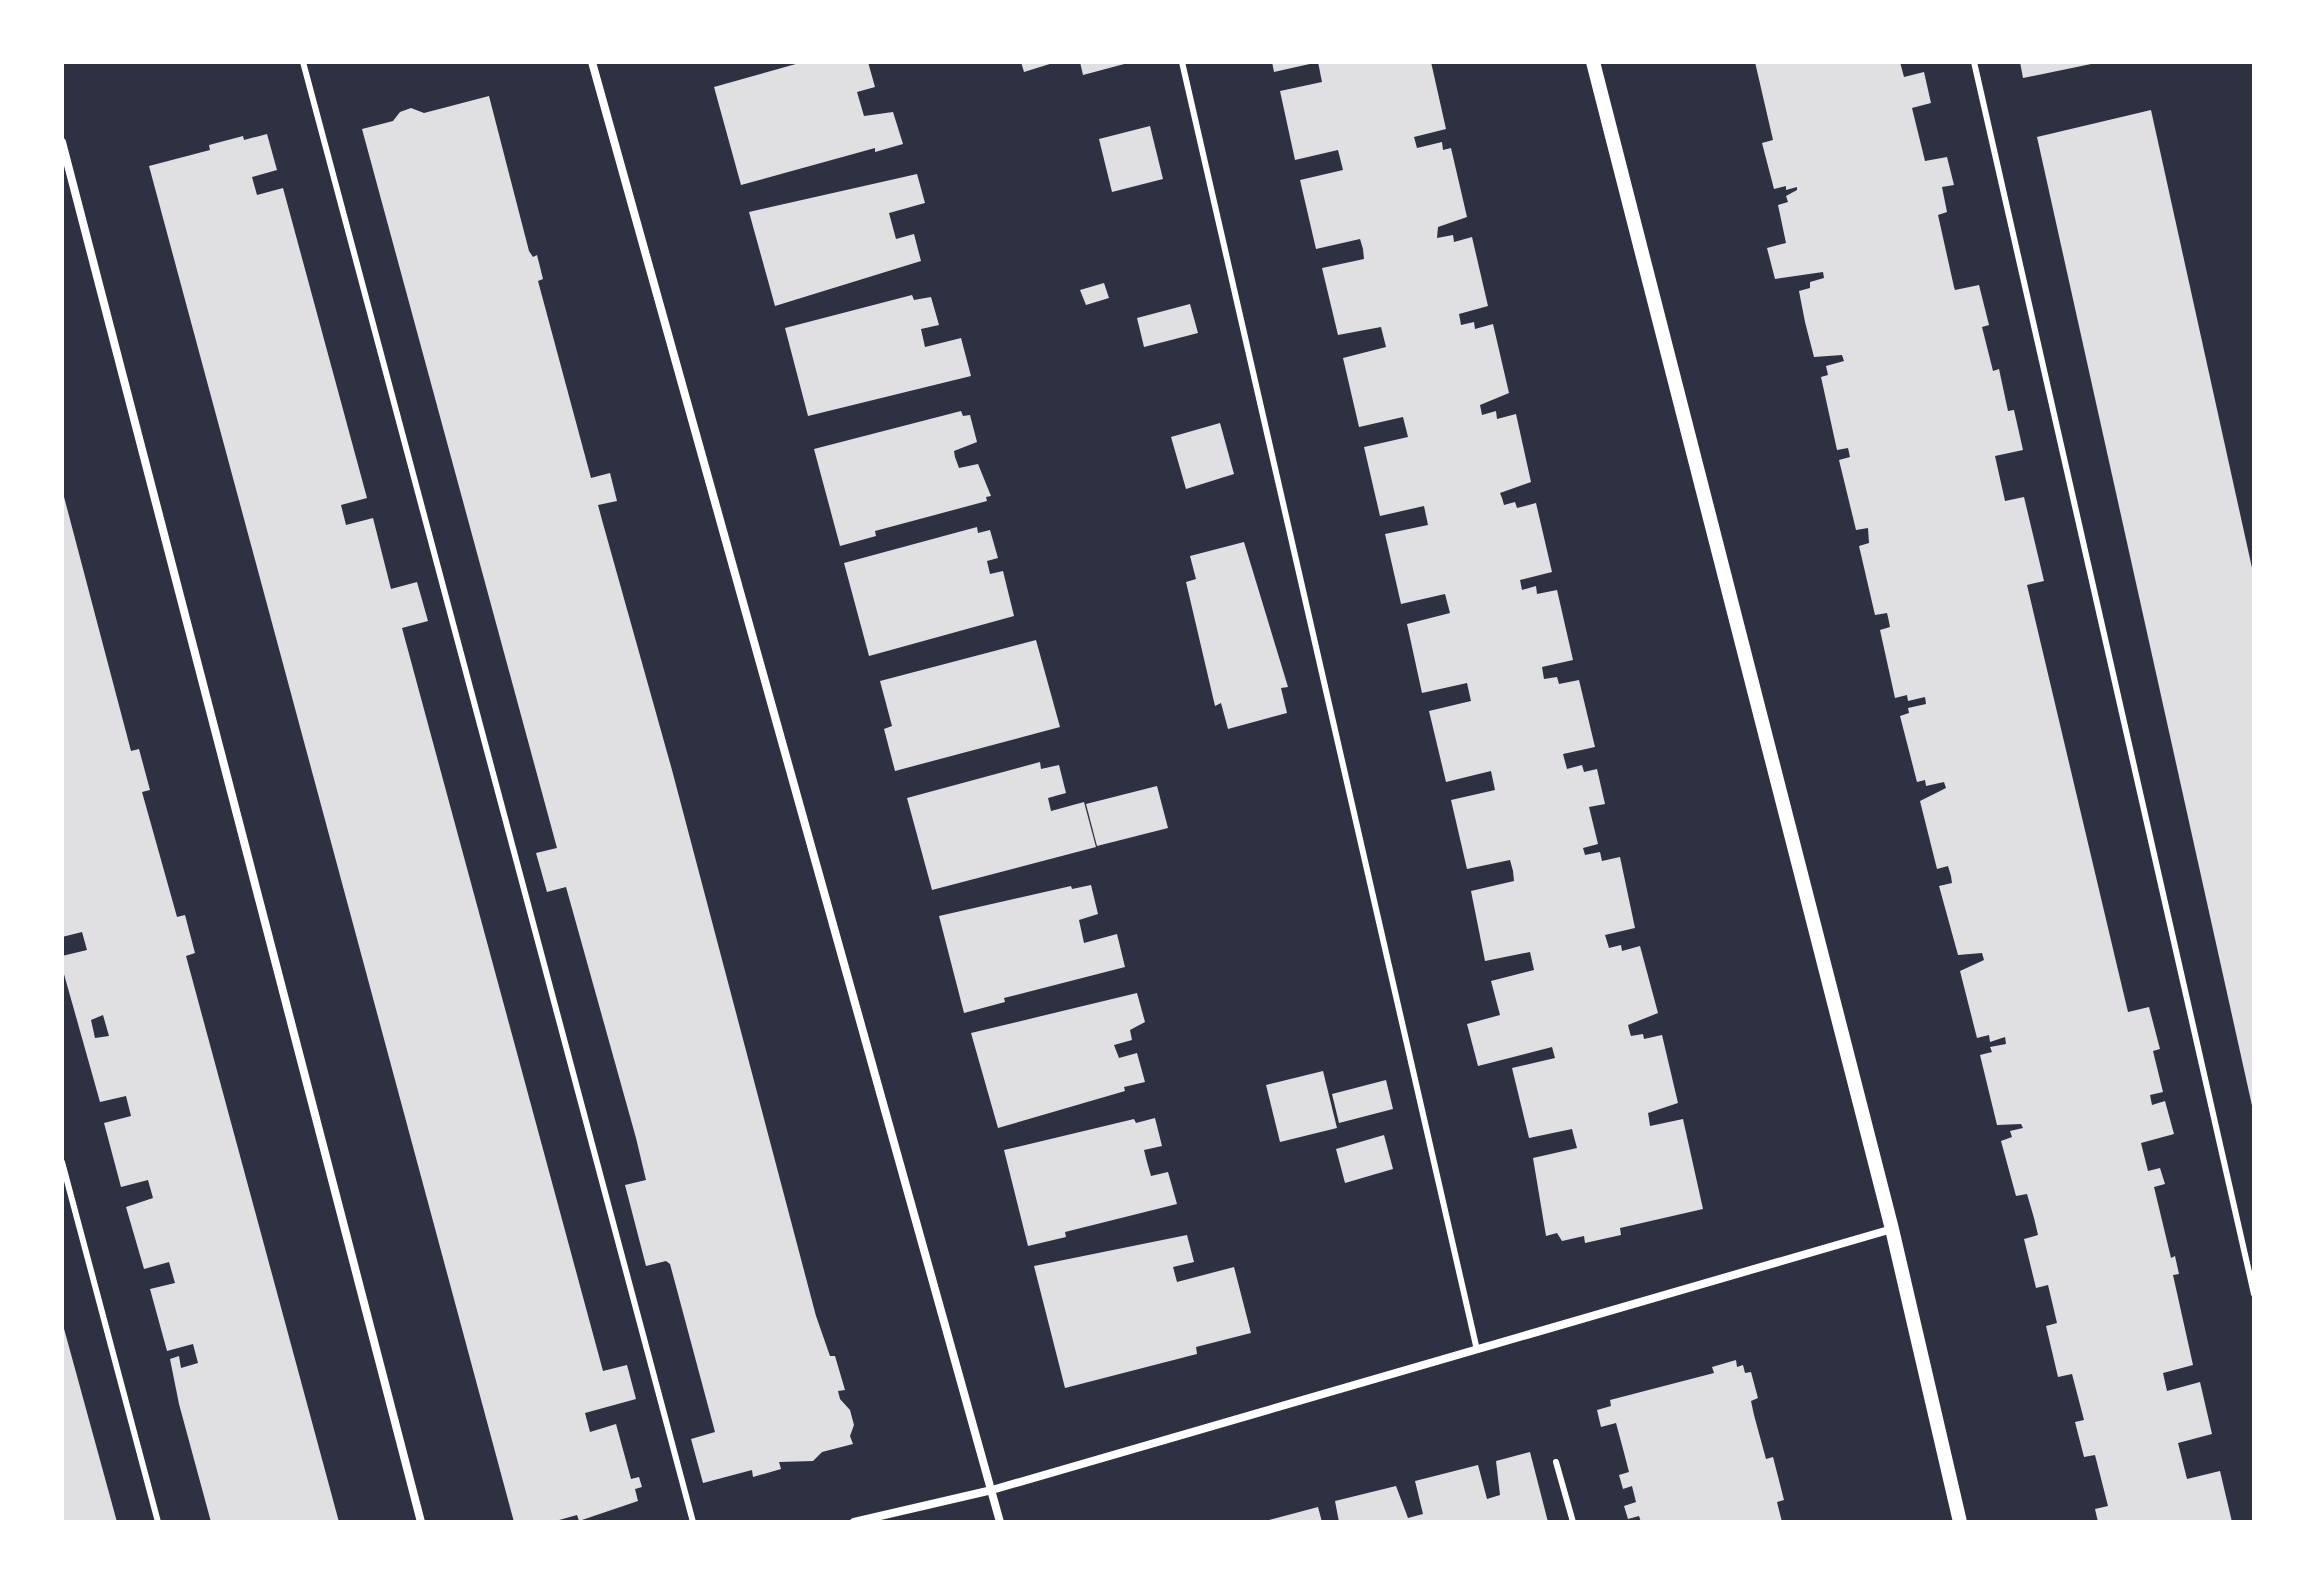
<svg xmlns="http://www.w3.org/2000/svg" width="2316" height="1584" viewBox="0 0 2316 1584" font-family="'Source Serif 4',serif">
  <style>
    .building { fill: #e0e0e3; fill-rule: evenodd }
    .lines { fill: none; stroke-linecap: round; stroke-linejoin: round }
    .service { stroke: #fff; stroke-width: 6 }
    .minor { stroke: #fff; stroke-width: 8 }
    .tertiary { stroke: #fff; stroke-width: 14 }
  </style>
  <rect width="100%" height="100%" fill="#2d3142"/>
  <g class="building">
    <path d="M803,62H868L875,87L857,92L864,116L893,112L903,144L875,152V148L741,185L714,87Z"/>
    <path d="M1021,62H1053V63L1024,72Z"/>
    <path d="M1080,62H1128V63L1083,75Z"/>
    <path d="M1272,62H1314V63L1274,72Z"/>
    <path d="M1318,62H1431L1446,129L1414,137L1417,148L1442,142L1443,150L1451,148L1467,217L1438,227L1437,238L1453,235L1454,242L1472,237L1488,306L1459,314L1460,319L1461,325L1474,322L1475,329L1493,324L1509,393L1480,405L1482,415L1496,411L1497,419L1516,414L1531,482L1500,493L1502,498L1504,505L1515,502L1517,508L1536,503L1552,572L1520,580L1522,590L1536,586L1537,594L1557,590L1573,660L1542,667L1544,679L1557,677L1559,684L1579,680L1595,747L1563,754L1567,769L1582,765L1584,772L1597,769L1605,804L1589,807L1598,844L1583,848L1585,855L1600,852L1602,861L1620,857L1635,928L1605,935L1609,948L1621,945L1622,951L1640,946L1658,1013L1628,1025L1630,1033L1631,1036L1643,1034L1644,1039L1662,1035L1678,1103L1648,1113L1649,1119L1650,1126L1683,1119L1703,1209L1620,1228L1621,1235L1585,1243L1584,1236L1562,1241L1557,1233L1546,1236L1533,1158L1577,1148L1574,1137L1572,1129L1529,1138L1512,1068L1555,1058L1552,1047L1478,1066L1467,1024L1500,1015L1491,981L1534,970L1530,952L1485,961L1471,891L1514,881L1513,871L1510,860L1467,869L1451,800L1495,790L1491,771L1446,782L1429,711L1471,701L1467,683L1422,693L1407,624L1450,613L1445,594L1401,604L1385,534L1428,525L1424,506L1380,516L1364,447L1408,437L1403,417L1359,427L1343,358L1386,347L1381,327L1338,335L1322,268L1364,259L1363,249L1360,239L1316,249L1300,180L1343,170L1338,150L1295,160L1280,91L1322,82Z"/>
    <path d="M1755,62H1900L1904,77L1924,72L1931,103L1912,108L1925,161L1947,157L1954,185L1942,187L1947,212L1938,215L1954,287L1955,290L1979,285L1989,325L1982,327L1993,371L1999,369L2008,411L2014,410L2023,450L1995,456L2005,501L2024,497L2044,581L2027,585L2118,970L2128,1012L2149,1007L2160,1049L2153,1051L2163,1092L2150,1095L2152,1105L2165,1101L2174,1134L2141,1143L2148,1171L2160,1168L2165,1184L2154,1187L2171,1258L2175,1256L2179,1274L2173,1275L2193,1365L2163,1373L2167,1391L2200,1382L2212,1434L2178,1443L2187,1479L2220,1471L2232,1522H2098L2095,1509L2108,1506L2095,1455L2084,1457L2075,1422L2084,1420L2072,1374L2058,1377L2046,1326L2057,1323L2048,1285L2036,1288L2024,1239L2038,1235L2034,1218L2027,1194L2016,1196L2001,1141L2012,1137L2010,1131L2023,1128L2021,1124L1997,1125L1980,1055L1992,1052L1990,1047L2006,1044L2005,1037L1990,1042L1989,1035L1977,1038L1960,971L1984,960L1982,953L1958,955L1939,886L1952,883L1951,876L1948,866L1937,869L1920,801L1946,788L1944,782L1926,786L1925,780L1917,782L1900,716L1909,713L1908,708L1926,704L1925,697L1908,701L1907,695L1895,698L1880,630L1890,627L1888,617L1887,613L1875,615L1859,546L1869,543L1868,528L1856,530L1839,460L1850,457L1848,448L1837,450L1828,409L1821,377L1828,375L1826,366L1844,361L1842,355L1814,357L1805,322L1799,291L1810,288V282L1824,278L1823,272L1775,279L1767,248L1786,243L1778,205L1788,202L1786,196L1797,190V187L1786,190V186L1774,189L1762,143L1773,140Z"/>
    <path d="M2020,62H2096V63L2023,78Z"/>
    <path d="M489,96L529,251L533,257L537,255L543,279L538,281L591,478L610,473L617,501L598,505L602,520L672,770L816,1316L830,1356H835L845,1390L838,1391L840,1399L850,1410L854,1425L850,1436L853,1444L822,1452L813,1461L779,1462L781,1469L753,1477L752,1470L703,1483L691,1439L715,1432L670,1264L666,1261L646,1266L625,1185L646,1180L636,1138L566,887L547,892L536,853L557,848L362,129L393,121L400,112L411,108L424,113Z"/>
    <path d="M2151,110L2254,577L2253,1110L2037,137Z"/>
    <path d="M1150,126L1163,179L1112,192L1099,139Z"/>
    <path d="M267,134L277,170L252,177L257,195L283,188L367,498L341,505L346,525L373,518L391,589L417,582L428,621L402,628L603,1371L627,1365L636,1399L585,1413L590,1432L616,1424L631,1479L639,1477L642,1487L635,1489L638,1501L579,1521L577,1515L552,1522H514L149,166L210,150L209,145L243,136L244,140Z"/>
    <path d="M917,174L925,203L889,213L896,239L914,234L921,261L775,306L749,212Z"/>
    <path d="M1104,283L1109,298L1086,305L1080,290Z"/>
    <path d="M912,295L914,300L931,297L939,325L921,329L925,347L961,338L971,376L808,416L785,328Z"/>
    <path d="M1190,304L1198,333L1144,347L1137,318Z"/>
    <path d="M961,411L963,416L970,415L977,442L954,451L955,457L959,468L978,464L991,496L986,497L987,501L875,531L876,536L840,546L814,449Z"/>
    <path d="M1220,423L1234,474L1186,489L1171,437Z"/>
    <path d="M63,493L131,751L139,749L150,790L142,792L177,917L185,915L195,953L186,956L339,1522H211L179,1404L170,1359L179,1356L181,1368L198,1363L193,1344L167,1351L150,1289L175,1283L169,1262L144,1269L126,1207L153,1198L148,1180L121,1187L104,1123L131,1116L126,1096L100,1102L62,967V956L87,950L82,932L62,937ZM103,1015L109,1036L95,1038L91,1020Z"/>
    <path d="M977,527L978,533L990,530L998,558L987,561L990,574L1003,571L1014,616L869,656L844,563Z"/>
    <path d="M1244,542L1288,687L1281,688L1287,713L1228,729L1221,703L1215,706L1186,582L1196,579L1190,556Z"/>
    <path d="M1036,640L1060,727L895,771L884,729L892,726L880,681Z"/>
    <path d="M1040,762L1041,769L1059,765L1066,793L1048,798L1051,811L1084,802L1096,847L932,890L907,798Z"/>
    <path d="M1157,786L1168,828L1097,846L1086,804Z"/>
    <path d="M1091,885L1098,914L1079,920L1084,943L1117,934L1125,967L1004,998L1005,1002L964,1013L939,916L1071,886L1072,889Z"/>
    <path d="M1137,993L1145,1022L1130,1030L1132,1040L1114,1045L1119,1058L1137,1053L1145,1082L1124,1087L1125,1091L998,1128L971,1033Z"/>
    <path d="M1323,1071L1337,1128L1280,1142L1266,1085Z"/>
    <path d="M1386,1080L1393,1109L1339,1123L1332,1094Z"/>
    <path d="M1155,1118L1162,1146L1144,1150L1147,1162L1151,1176L1168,1172L1177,1204L1065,1232L1066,1237L1028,1246L1004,1150L1134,1119L1136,1123Z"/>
    <path d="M1384,1135L1393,1169L1345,1183L1336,1149Z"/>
    <path d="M1187,1235L1194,1262L1173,1267L1177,1282L1234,1267L1251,1333L1196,1347L1197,1354L1065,1388L1034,1266Z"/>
    <path d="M62,1325H63L117,1522H62Z"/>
    <path d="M1736,1360L1737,1367L1743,1365L1745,1373L1751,1372L1758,1398L1751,1401L1754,1415L1766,1459L1773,1457L1784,1500L1777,1502L1782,1522H1641L1639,1516L1628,1519L1624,1506L1636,1502L1632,1486L1623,1489L1619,1475L1629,1472L1623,1449L1616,1423L1601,1427L1597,1410L1611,1406L1610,1400L1714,1373L1712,1367Z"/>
    <path d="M1530,1452L1548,1522H1339L1335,1501L1396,1486L1408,1518L1423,1514L1415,1481L1478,1465L1487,1499L1500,1495L1496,1461Z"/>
    <path d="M1318,1507L1322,1522H1265V1521Z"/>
  </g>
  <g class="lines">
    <g class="service">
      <path d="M303,62L693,1522"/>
      <path d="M1182,62L1477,1350"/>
      <path d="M1974,62L2254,1294"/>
      <path d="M62,1162L158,1522"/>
      <path d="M1556,1462L1573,1522"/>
    </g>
    <g class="minor">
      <path d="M592,62L1000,1522"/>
      <path d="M62,142L421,1522"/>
      <path d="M854,1522L992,1490L1892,1229"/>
    </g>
    <path class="tertiary" d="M1593,62L1892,1229L1960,1522"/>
  </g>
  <rect width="2316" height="1584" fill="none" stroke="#ffffff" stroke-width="128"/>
</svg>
